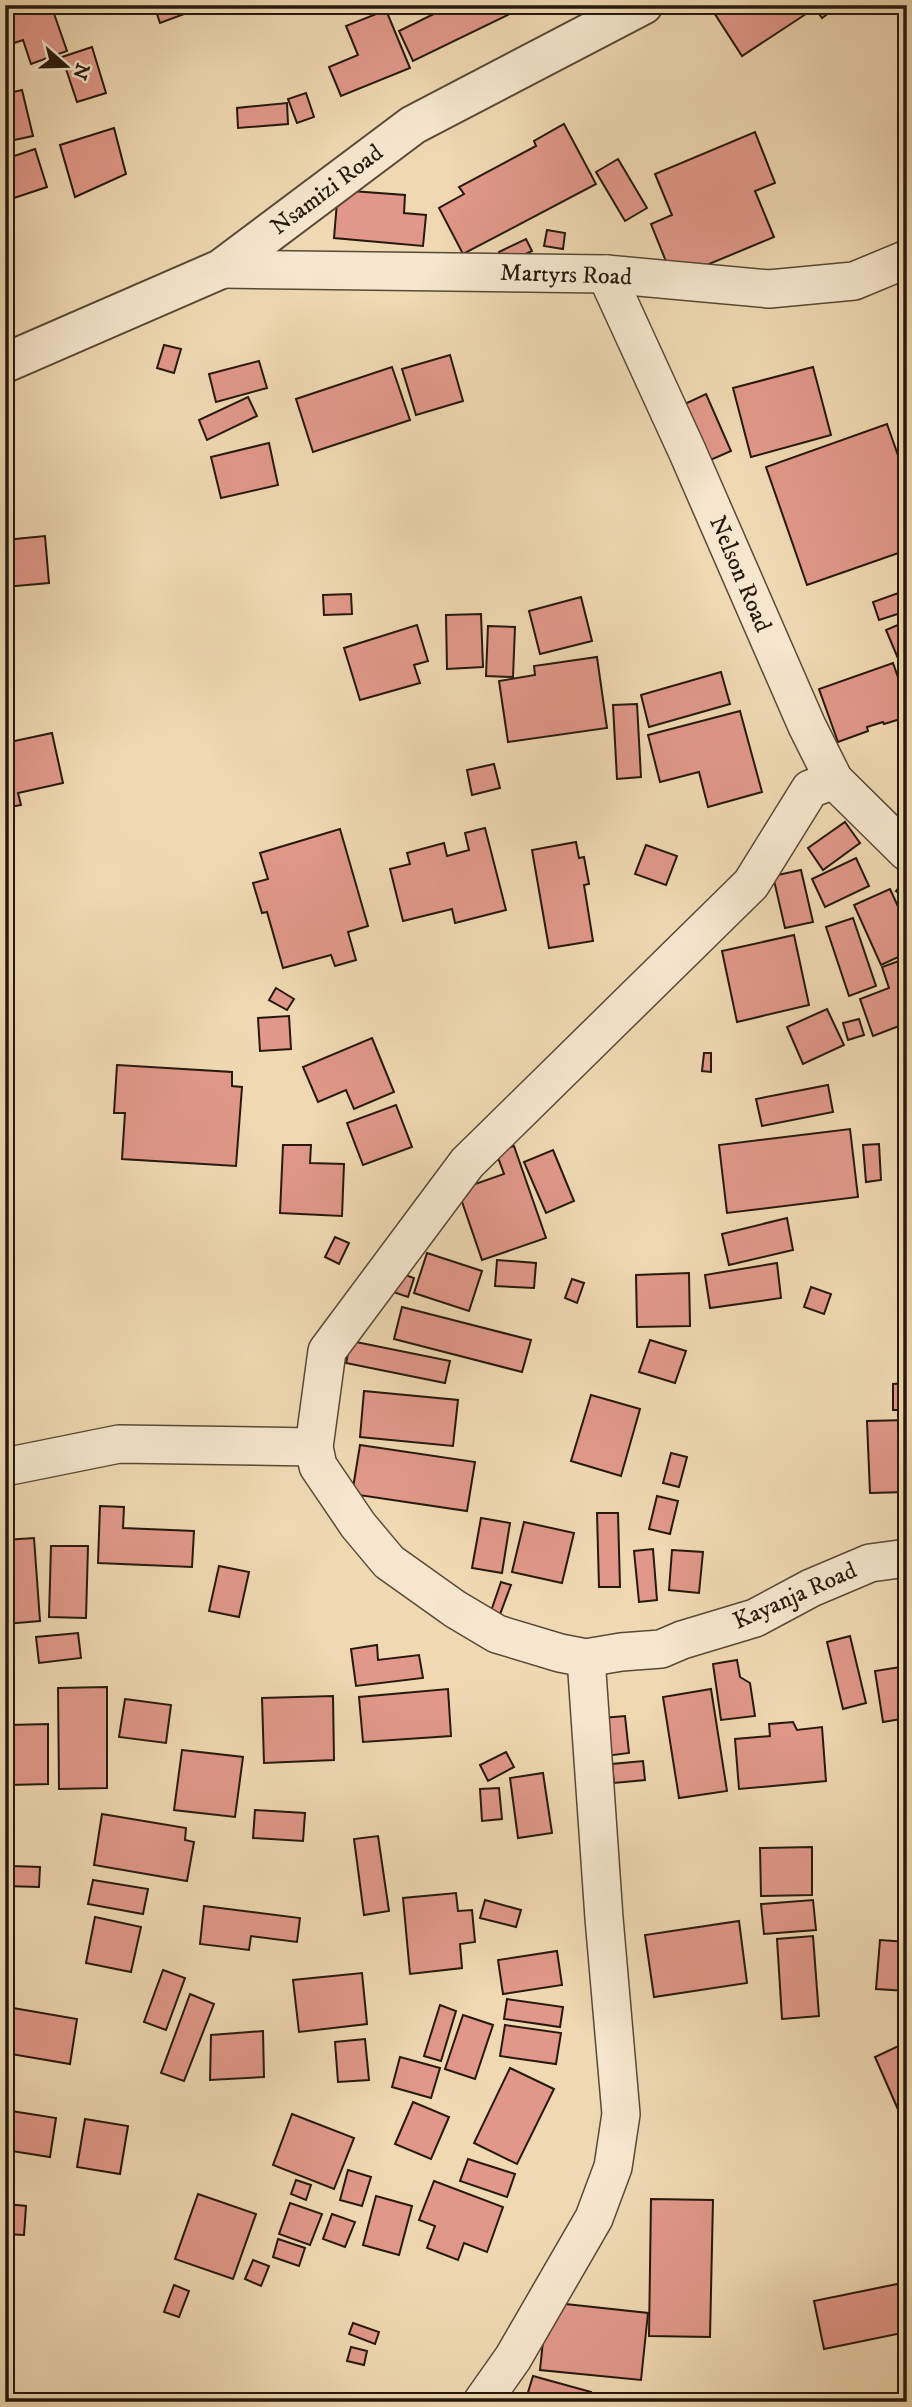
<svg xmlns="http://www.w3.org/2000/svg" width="912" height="2407" viewBox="0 0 912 2407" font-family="'IM FELL DW Pica',serif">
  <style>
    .building { fill: #e1988a; stroke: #27190d; stroke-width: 2 }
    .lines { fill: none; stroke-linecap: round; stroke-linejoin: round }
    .minor-casing { stroke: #594936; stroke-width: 40 }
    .tertiary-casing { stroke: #594936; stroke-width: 42 }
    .minor { stroke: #f5e6cd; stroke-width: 37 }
    .tertiary { stroke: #f5e6cd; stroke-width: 38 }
    .labels { text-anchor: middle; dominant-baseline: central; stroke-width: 7; stroke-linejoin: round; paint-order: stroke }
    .street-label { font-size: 24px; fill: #27190d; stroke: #f5e6cd }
  </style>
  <rect width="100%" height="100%" fill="#efd8b2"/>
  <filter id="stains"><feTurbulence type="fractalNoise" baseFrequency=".00286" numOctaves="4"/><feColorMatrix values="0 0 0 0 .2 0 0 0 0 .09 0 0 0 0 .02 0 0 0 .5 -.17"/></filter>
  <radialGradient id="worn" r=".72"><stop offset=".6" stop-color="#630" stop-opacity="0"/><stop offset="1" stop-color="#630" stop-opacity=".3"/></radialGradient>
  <g class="building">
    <path d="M51,5L67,51L31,64L23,40L5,46V6Z"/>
    <path d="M154,5H203V7L160,23Z"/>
    <path d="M452,5H528L413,61L399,31Z"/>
    <path d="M709,5H805L809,12L742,56Z"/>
    <path d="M813,5H840L822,18Z"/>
    <path d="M386,10L410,68L341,96L329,67L358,55L346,26Z"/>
    <path d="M92,47L106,93L77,102L62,57Z"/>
    <path d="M22,90L33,136L5,142V94Z"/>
    <path d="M306,93L314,117L297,123L288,99Z"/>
    <path d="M287,103L288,124L238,128L237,108Z"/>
    <path d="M564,124L596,184L463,254L439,208L464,194L459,187L536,146L534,141Z"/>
    <path d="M114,128L126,174L75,197L60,145Z"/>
    <path d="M755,132L775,183L755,191L774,237L673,279L651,224L672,215L655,174Z"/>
    <path d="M35,149L47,187L14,198L5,170V159Z"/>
    <path d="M618,159L647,208L625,221L596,172Z"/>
    <path d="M338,190L405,195L404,213L426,215L423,246L334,238Z"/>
    <path d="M547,230L565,233L563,249L544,246Z"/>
    <path d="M526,239L532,251L505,264L499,252Z"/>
    <path d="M164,345L181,349L174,373L157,368Z"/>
    <path d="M450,355L463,401L416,415L402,369Z"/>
    <path d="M259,361L267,388L216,402L209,374Z"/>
    <path d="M392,367L410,420L313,452L296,399Z"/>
    <path d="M813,367L831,435L751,457L733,388Z"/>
    <path d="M706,394L731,451L699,465L674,409Z"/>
    <path d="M248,397L257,416L207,440L199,420Z"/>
    <path d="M887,424L907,481V550L807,585L766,467Z"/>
    <path d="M269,443L278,485L221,498L211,457Z"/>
    <path d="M45,536L49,583L5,587V540Z"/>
    <path d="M907,590V611L879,620L873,602Z"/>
    <path d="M351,594L352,614L324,615L323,595Z"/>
    <path d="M581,597L592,641L540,654L529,611Z"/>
    <path d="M481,614L483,667L447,669L446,615Z"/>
    <path d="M907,621V674L905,675L886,630Z"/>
    <path d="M417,625L428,661L414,665L420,683L360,700L344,648Z"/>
    <path d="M488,626L515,627L513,677L486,676Z"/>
    <path d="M597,657L607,728L508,742L499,681L535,675L534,666Z"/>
    <path d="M893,663L900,683L907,680V717L884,724L883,722L867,727L868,731L838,742L819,689Z"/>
    <path d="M721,672L730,704L649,727L641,695Z"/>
    <path d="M637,704L641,777L617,779L613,705Z"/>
    <path d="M740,711L762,792L708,807L699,772L660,782L648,735Z"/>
    <path d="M52,733L63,783L18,793L21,805L5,808V743Z"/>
    <path d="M494,764L500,788L472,795L467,770Z"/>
    <path d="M845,822L860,843L823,870L808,848Z"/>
    <path d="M485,828L506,910L455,923L452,909L403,921L390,869L410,864L407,853L444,843L447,856L469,850L465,833Z"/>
    <path d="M340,829L368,926L348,932L356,960L335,966L331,955L283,968L267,912L262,913L253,883L268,879L260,853Z"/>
    <path d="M576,842L579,858L584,857L589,884L584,885L593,941L549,948L532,850Z"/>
    <path d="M646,845L677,856L666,885L635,874Z"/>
    <path d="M856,858L869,886L825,907L812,879Z"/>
    <path d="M801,870L813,922L785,928L773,876Z"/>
    <path d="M907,877V900L896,891Z"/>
    <path d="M890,889L907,926V953L881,965L854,905Z"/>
    <path d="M853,918L876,986L849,996L826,927Z"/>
    <path d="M794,935L809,1005L737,1022L722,951Z"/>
    <path d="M907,958V1023L873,1036L860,999L889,988L882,967Z"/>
    <path d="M276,988L294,999L287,1010L269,1000Z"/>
    <path d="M827,1009L844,1045L803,1064L787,1027Z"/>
    <path d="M289,1016L291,1049L260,1051L258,1018Z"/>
    <path d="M859,1019L864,1035L848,1040L843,1023Z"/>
    <path d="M372,1038L394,1092L354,1109L346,1090L318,1102L303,1067Z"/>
    <path d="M704,1053H711V1072L702,1071Z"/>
    <path d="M117,1065L232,1072V1086L242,1087L236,1166L122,1159L125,1113H114Z"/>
    <path d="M828,1085L833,1112L762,1126L756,1099Z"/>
    <path d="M396,1105L412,1147L363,1165L347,1123Z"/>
    <path d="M850,1129L858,1197L727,1213L719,1145Z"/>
    <path d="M879,1144L881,1180L866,1182L863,1145Z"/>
    <path d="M283,1145H311L310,1163L344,1164L342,1216L280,1213Z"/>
    <path d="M514,1146L546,1238L482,1260L458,1190L504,1174L496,1152Z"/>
    <path d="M553,1150L574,1201L546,1213L524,1162Z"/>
    <path d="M787,1218L793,1250L729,1265L722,1234Z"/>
    <path d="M903,1236H907V1261L898,1260Z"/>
    <path d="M335,1237L349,1243L339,1264L325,1257Z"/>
    <path d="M427,1253L482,1271L469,1311L414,1293Z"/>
    <path d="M497,1260L536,1263L534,1288L495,1286Z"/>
    <path d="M777,1263L781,1298L710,1308L705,1275Z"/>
    <path d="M394,1271L414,1278L408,1297L387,1290Z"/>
    <path d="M689,1273L690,1326L637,1327L636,1275Z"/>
    <path d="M572,1279L584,1283L577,1303L565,1298Z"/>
    <path d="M811,1287L831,1294L824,1314L804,1307Z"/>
    <path d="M402,1307L531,1340L522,1372L394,1339Z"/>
    <path d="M650,1340L686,1351L675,1383L639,1372Z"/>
    <path d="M351,1341L450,1361L445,1383L346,1363Z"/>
    <path d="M907,1383V1410H893V1384Z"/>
    <path d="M364,1391L458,1400L453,1446L360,1437Z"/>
    <path d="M591,1395L640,1409L621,1476L571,1461Z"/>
    <path d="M907,1420V1492L870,1493L867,1421Z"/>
    <path d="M360,1445L475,1462L467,1511L352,1494Z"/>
    <path d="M671,1453L687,1457L679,1487L663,1483Z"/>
    <path d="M657,1496L678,1501L670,1534L649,1529Z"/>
    <path d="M100,1506L124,1507L123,1528L194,1531L192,1567L98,1563Z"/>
    <path d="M597,1513H618L620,1587H599Z"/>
    <path d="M481,1518L510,1523L502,1573L472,1568Z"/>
    <path d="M524,1522L574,1533L562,1583L512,1572Z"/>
    <path d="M34,1538L40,1621L5,1624V1540Z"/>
    <path d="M51,1546H88L86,1618L49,1617Z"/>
    <path d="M653,1549L657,1600L639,1602L634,1551Z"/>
    <path d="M672,1550L703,1552L699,1593L669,1590Z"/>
    <path d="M219,1566L249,1572L239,1617L209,1611Z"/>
    <path d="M501,1582L511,1585L499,1617L490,1614Z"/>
    <path d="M78,1633L81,1658L39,1663L36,1637Z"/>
    <path d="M850,1636L866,1703L843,1709L827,1642Z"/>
    <path d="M377,1645L378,1660L419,1655L423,1678L356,1686L351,1649Z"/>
    <path d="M737,1660L740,1677L750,1683L755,1716L721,1720L713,1664Z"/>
    <path d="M907,1666V1718L883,1722L875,1671Z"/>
    <path d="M107,1687V1788L59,1789L58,1688Z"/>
    <path d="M448,1689L451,1736L363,1742L359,1697Z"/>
    <path d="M711,1689L727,1791L679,1798L663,1697Z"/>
    <path d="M333,1696L334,1760L264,1763L262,1698Z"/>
    <path d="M125,1699L171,1705L166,1743L119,1737Z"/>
    <path d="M625,1716L629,1753L606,1756L602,1718Z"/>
    <path d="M793,1722L797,1730L822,1727L826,1781L739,1789L735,1739L770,1736L769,1724Z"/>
    <path d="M48,1724V1784L10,1785L9,1725Z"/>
    <path d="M182,1750L243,1757L235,1817L174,1810Z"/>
    <path d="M506,1752L514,1767L488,1781L480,1765Z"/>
    <path d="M643,1761L645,1780L614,1783L612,1764Z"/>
    <path d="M543,1773L552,1833L518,1838L510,1778Z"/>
    <path d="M499,1788L502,1819L482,1821L480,1789Z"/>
    <path d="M255,1810L305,1813L303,1841L253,1838Z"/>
    <path d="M102,1814L186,1828L185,1840L194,1842L187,1881L94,1865Z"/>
    <path d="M378,1836L389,1911L364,1915L354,1839Z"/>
    <path d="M812,1847V1895L761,1896L760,1848Z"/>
    <path d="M5,1851H12V1866L40,1867L39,1887L5,1886Z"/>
    <path d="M93,1880L148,1889L143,1914L88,1904Z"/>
    <path d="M456,1893L458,1911L472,1910L475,1942L460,1944L462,1968L410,1974L403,1898Z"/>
    <path d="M485,1900L521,1910L516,1927L480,1918Z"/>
    <path d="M813,1900L816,1930L764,1934L761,1904Z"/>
    <path d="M204,1906L300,1918L297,1942L251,1936L249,1950L200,1944Z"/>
    <path d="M95,1917L141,1927L131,1972L86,1963Z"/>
    <path d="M739,1921L747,1983L654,1997L645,1935Z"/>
    <path d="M813,1936L819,2016L782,2019L777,1939Z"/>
    <path d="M880,1940L907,1942V1991L876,1989Z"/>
    <path d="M557,1951L562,1985L503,1994L498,1960Z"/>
    <path d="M163,1970L185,1978L166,2030L144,2022Z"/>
    <path d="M362,1973L367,2024L299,2032L293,1980Z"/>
    <path d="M190,1994L214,2004L184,2081L161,2073Z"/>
    <path d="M507,1999L563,2007L560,2027L504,2019Z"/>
    <path d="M440,2005L456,2011L441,2061L424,2056Z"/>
    <path d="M13,2008L77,2019L70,2064L5,2053Z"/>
    <path d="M463,2015L493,2025L475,2079L445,2069Z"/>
    <path d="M505,2025L561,2033L556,2064L500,2056Z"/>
    <path d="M263,2031L264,2077L210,2080L211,2035Z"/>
    <path d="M365,2039L369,2080L338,2082L335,2042Z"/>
    <path d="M907,2042V2130L875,2057Z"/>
    <path d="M400,2057L440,2068L431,2098L392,2087Z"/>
    <path d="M510,2068L554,2089L517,2164L474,2143Z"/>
    <path d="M413,2102L449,2117L431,2159L395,2144Z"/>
    <path d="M5,2110L56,2118L50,2157L5,2150Z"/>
    <path d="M292,2114L354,2138L334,2189L273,2165Z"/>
    <path d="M85,2119L128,2126L120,2174L77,2167Z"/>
    <path d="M468,2159L515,2174L507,2197L460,2181Z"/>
    <path d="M348,2170L371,2177L362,2206L340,2200Z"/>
    <path d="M296,2180L311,2185L306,2200L291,2194Z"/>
    <path d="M434,2181L503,2207L487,2252L464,2243L458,2260L427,2248L435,2226L419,2220Z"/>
    <path d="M198,2194L256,2214L233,2279L175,2259Z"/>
    <path d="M376,2196L412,2206L399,2255L363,2245Z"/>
    <path d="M651,2199L713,2200L710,2337L649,2336Z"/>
    <path d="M290,2203L322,2214L310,2245L279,2234Z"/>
    <path d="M7,2204L26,2206L24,2235L5,2234Z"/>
    <path d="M332,2214L355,2222L345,2247L323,2239Z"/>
    <path d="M278,2239L305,2248L299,2266L273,2257Z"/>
    <path d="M253,2260L269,2266L261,2286L245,2279Z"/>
    <path d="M907,2282V2332L824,2349L814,2301Z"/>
    <path d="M174,2285L189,2291L179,2317L164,2312Z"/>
    <path d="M547,2302L648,2313L641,2380L540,2370Z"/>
    <path d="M353,2323L379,2332L375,2344L349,2334Z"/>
    <path d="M351,2347L367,2351L364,2365L347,2361Z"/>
    <path d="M533,2376L591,2392L588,2402H525Z"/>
    <rect x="670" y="2398" width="105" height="4"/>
  </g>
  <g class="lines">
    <g class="minor-casing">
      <g id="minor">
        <path d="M221,269L606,274L769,289L854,281L907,259"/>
        <path d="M606,274L688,453L807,726L834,780L907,852"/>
        <path d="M834,780L810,789L751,884L467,1163L327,1351L314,1447L318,1466L358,1525L389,1562L455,1609L497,1634L560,1653L586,1658L621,1652L661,1649L682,1640L755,1618L811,1588L870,1563L907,1558"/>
        <path d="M5,1467L119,1444L314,1447"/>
        <path d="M482,2402L513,2358L594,2218L613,2167L621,2114L604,1918L586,1658"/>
      </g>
    </g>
    <g class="tertiary-casing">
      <path id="tertiary" d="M5,363L221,269L413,125L643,5"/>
    </g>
    <use href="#minor" class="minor"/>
    <use href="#tertiary" class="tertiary"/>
  </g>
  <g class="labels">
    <g class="street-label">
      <text transform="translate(327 190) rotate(-37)">Nsamizi Road</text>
      <text transform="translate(566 275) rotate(2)">Martyrs Road</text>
      <text transform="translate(740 574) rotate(67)">Nelson Road</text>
      <text transform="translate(795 1596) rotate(-24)">Kayanja Road</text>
    </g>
  </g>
  <rect width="912" height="2407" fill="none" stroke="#efd8b2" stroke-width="28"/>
  <rect x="7" y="7" width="898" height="2393" fill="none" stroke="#27190d" stroke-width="3.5"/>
  <rect x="14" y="14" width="884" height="2379" fill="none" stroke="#27190d" stroke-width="2"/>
  <g transform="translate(66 66) rotate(110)" stroke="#f5e6cd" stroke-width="5" paint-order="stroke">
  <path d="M0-5L12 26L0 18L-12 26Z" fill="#27190d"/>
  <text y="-10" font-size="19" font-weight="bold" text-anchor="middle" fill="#27190d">N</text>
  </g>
  <rect width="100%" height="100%" filter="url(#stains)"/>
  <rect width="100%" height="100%" fill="url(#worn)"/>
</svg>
